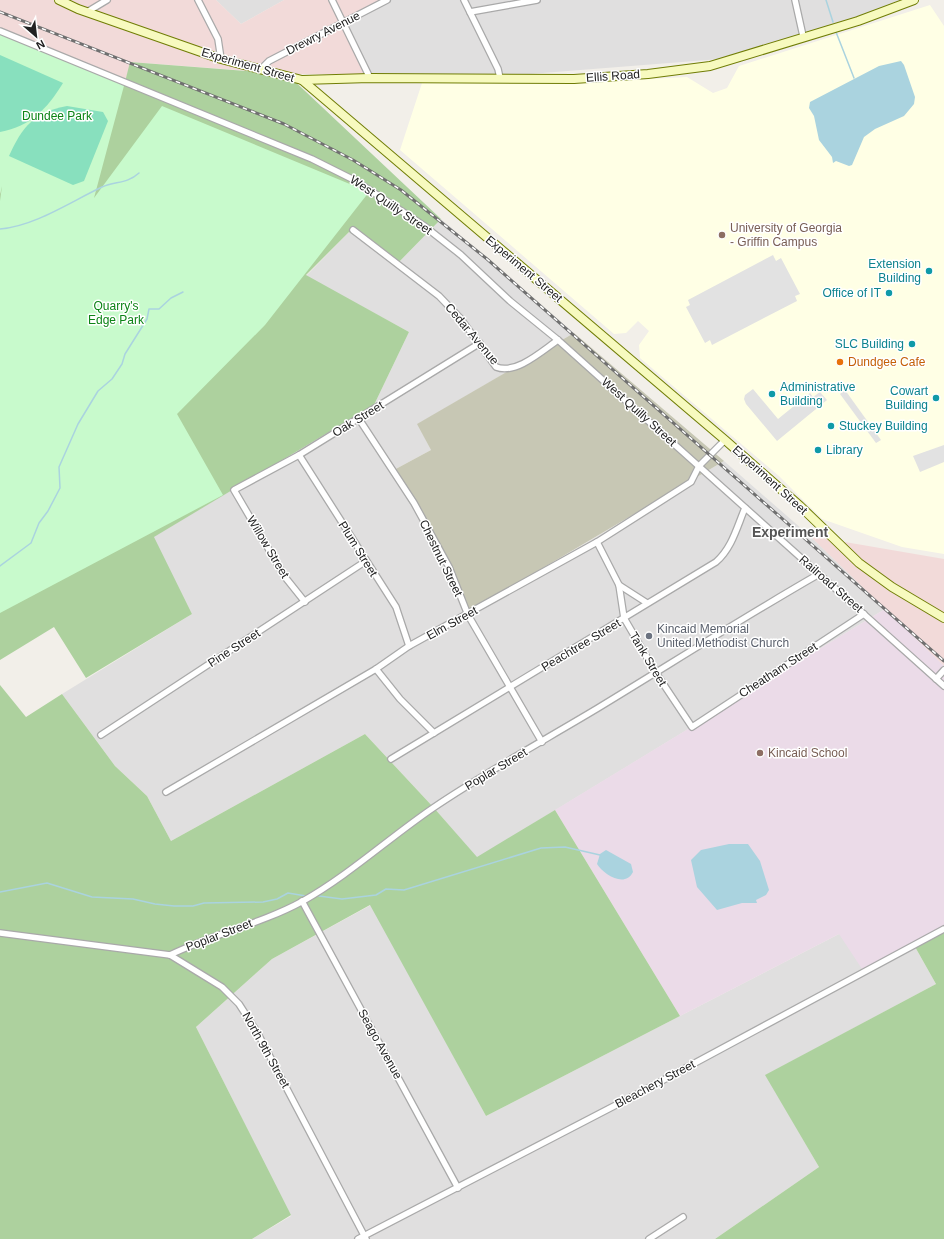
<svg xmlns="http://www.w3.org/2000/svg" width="944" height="1239" viewBox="0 0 944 1239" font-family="Arial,sans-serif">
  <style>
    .residential { fill: #e0dfdf }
    .commercial { fill: #f2dad9 }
    .industrial { fill: #ebdbe8 }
    .education { fill: #ffffe5 }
    .construction { fill: #c7c7b4 }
    .forest { fill: #add19e }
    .park { fill: #c8facc }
    .pitch { fill: #88e0be }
    .parking { fill: #e2e2e2 }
    .water { fill: #aad3df }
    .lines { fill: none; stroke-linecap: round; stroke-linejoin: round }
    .stream { stroke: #aad3df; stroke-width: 1.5 }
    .street-casing { stroke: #a9a9a9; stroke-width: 8 }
    .secondary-casing { stroke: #707d05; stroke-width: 10 }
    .street { stroke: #fff; stroke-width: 5.5 }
    .secondary { stroke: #f7fabf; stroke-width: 8 }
    .rail-casing { stroke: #707070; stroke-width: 3 }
    .rail { stroke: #fff; stroke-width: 1.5; stroke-dasharray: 4.5; stroke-linecap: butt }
    .education-dot { fill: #8d6e63; stroke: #fff; stroke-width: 1.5 }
    .culture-dot { fill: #0f9aa8; stroke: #fff; stroke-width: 1.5 }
    .food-dot { fill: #e8710a; stroke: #fff; stroke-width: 1.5 }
    .worship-dot { fill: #6b7280; stroke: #fff; stroke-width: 1.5 }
    .labels { text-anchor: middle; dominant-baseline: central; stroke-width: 3; stroke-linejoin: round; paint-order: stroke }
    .street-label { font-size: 12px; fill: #222; stroke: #fff }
    .park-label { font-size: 12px; fill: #0c8416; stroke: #fff }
    .education-label { font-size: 12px; fill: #785e54; stroke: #fff; text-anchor: start }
    .culture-label { font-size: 12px; fill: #0d838f; stroke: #fff; text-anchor: end }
    .food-label { font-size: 12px; fill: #c56008; stroke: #fff; text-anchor: start }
    .worship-label { font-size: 12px; fill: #5b616d; stroke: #fff; text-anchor: start }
    .quarter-label { font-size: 14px; font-weight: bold; fill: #555; stroke: #fff }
  </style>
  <rect width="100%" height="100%" fill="#f2efe9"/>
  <g class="residential">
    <path d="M216,0H284L241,24Z"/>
    <path d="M380,0H906L863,21L720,59L517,75L371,74L342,21Z"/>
    <path d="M441,219L574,333L418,424L431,450L392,471L409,502L433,536L471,611L724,461L810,536L885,609L477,858L434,808L365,734L171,841L147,796L115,766L62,694L192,614L153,537L374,405L409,332L306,276L349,232L398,263Z"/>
    <path d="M371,905L486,1116L839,934L914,945L936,984L766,1075L819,1167L715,1239H252L291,1216L196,1027L272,959Z"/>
  </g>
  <g class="commercial">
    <path d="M0,0H216L241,24L284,0H380L342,21L371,74H287L131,62L125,82L0,31Z"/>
    <path d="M810,536L944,559V666L885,609Z"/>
  </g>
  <path class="industrial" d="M885,609L944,666V929L864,972L839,934L680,1016L555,810Z"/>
  <path class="education" d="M930,5L944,26V554L902,547L822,519L779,476L640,358L639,345L649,331L638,321L626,333L614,334L400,150L422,83L633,80L687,77L713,93L727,88L739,66Z"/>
  <path class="construction" d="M574,333L724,461L470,611L433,536L409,502L392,471L431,450L417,424Z"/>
  <g class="forest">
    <path d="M130,62L287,74L441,219L398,263L349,232L306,275L409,332L374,405L154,537L192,614L86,678L54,627L0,660V194L4,167L125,82Z"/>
    <path d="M0,685L26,717L62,694L115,766L147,796L171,841L365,734L434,808L477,857L555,810L680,1016L486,1116L370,905L272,959L196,1027L291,1215L252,1239H0Z"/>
    <path d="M944,929V1239H715L819,1167L765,1075L936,984L914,945Z"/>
  </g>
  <path class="park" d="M0,31L125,82L94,198L162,106L369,192L265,325L177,414L223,495L0,613V201L2,186L0,194Z"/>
  <g class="pitch">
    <path d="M0,55L63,83C47,109 31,126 0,132Z"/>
    <path d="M67,106L103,112L108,121L84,181L73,185L9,156C22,127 34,112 67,106Z"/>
  </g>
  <g class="parking">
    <path d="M773,255L776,261L781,258L800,294L795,296L797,301L712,345L710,340L705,343L686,307L690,305L688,300Z"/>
    <path d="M753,389L778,419L810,393L813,397L820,392L827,400L777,441L746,404L744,399L745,395Z"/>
    <path d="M845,390L881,440L876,443L840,394Z"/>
    <path d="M944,445V462L920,472L913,456Z"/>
  </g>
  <g class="water">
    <path d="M901,61L904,65L915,97L914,104L904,116L875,129L864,137L852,165L849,166L836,161L833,163L832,157L819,140L814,116L809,108L810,102L879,66Z"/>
    <path d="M729,844H748L760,861L769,890L766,895L756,900L757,903H742L717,910L697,887L691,860L701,850Z"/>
    <path d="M606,850L631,864L633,872C625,888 604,875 597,864L600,854Z"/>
  </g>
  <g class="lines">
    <g class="stream">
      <path d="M826,0L833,22"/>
      <path d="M836,32L854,78"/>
      <path d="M0,229C35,226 70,202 102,187C115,181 127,184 139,173"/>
      <path d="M0,566L31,543L39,523L48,511L60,488L59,467L78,424L98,391L112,379L122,364L125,354L147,319L149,309H159L171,298L183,292"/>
      <path d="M0,892L47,883L92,897L133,899L155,904L174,906H193L204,903L263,902L277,899L288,893L306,896"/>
      <path d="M319,896L342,899L376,895L386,889L404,890L541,848L565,847L600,855"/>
    </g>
    <g class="street-casing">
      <g id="street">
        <path d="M198,0L218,39L221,59"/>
        <path d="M332,0L370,78"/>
        <path d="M464,0L498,69L500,78"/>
        <path d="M795,0L803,36"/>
        <path d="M87,12L107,0"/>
        <path d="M470,12L537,0"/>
        <path d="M0,31L312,159L356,181L423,225L461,255L510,301L558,340L944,686"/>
        <path d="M260,70L269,61L387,0"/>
        <path d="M353,230L439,296L461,319L496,367C516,375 542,351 558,340"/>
        <path d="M359,419L414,503L449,567L468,615L542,742"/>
        <path d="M299,455L396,607L409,646"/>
        <path d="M597,542L619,585L624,618L656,673L692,727L864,614"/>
        <path d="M619,585L647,603"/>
        <path d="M305,602L285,577L234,490L299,455L480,343"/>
        <path d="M376,669L400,699L434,733"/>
        <path d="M936,679L944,670"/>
        <path d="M101,735L366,561"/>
        <path d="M391,759L716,562C732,548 737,527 745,508"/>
        <path d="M166,792L376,669L409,646L597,542L691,482L699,466L725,440"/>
        <path d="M302,901L458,1188"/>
        <path d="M0,933L170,955L222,987L239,1004L257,1032L366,1239"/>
        <path d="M170,955C213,934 261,924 303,901C349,875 389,838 433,808C486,772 543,741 598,708C672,663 744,617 819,574"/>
        <path d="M358,1239L641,1092L944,929"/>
        <path d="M649,1239L683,1217"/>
      </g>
    </g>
    <g class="secondary-casing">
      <g id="secondary">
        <path d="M59,0L78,9L221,59L302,80L725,440L800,506L859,563L892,587L944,618"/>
        <path d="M302,80L370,78L574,79L648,74L710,66L858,21L914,0"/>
      </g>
    </g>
    <use href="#street" class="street"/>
    <use href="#secondary" class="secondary"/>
    <g class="rail-casing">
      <path id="rail" d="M0,12L284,124L353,160L401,190L487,259L944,661"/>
    </g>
    <use href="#rail" class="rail"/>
  </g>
  <g class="education-dot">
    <circle cx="722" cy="235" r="4"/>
    <circle cx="760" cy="753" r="4"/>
  </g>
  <g class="culture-dot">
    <circle cx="929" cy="271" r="4"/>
    <circle cx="889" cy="293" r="4"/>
    <circle cx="912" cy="344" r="4"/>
    <circle cx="772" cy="394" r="4"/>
    <circle cx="936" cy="398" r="4"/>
    <circle cx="831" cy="426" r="4"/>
    <circle cx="818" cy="450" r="4"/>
  </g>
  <circle class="food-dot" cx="840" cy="362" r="4"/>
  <circle class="worship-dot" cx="649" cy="636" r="4"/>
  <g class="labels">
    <g class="street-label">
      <text transform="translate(323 33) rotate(-27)">Drewry Avenue</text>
      <text transform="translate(248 65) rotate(16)">Experiment Street</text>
      <text transform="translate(613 76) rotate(-4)">Ellis Road</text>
      <text transform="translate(391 205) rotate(34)">West Quilly Street</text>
      <text transform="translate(524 269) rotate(40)">Experiment Street</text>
      <text transform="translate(472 334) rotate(50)">Cedar Avenue</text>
      <text transform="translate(639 412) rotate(42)">West Quilly Street</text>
      <text transform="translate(358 419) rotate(-31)">Oak Street</text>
      <text transform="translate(770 480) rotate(42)">Experiment Street</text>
      <text transform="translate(268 547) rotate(59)">Willow Street</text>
      <text transform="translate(358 549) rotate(58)">Plum Street</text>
      <text transform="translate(441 558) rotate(64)">Chestnut Street</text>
      <text transform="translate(831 584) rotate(41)">Railroad Street</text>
      <text transform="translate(452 623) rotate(-29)">Elm Street</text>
      <text transform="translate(581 645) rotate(-31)">Peachtree Street</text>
      <text transform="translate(234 648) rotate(-33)">Pine Street</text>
      <text transform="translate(648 659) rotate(59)">Tank Street</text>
      <text transform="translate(778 670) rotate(-33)">Cheatham Street</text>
      <text transform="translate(496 769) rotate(-31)">Poplar Street</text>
      <text transform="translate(219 935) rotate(-21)">Poplar Street</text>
      <text transform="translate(380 1044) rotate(61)">Seago Avenue</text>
      <text transform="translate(266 1050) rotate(61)">North 9th Street</text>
      <text transform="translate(655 1084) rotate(-28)">Bleachery Street</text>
    </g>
    <g class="park-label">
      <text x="57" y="116">Dundee Park</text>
      <text x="116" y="306">Quarry's<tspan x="116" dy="14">Edge Park</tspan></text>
    </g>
    <g class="education-label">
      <text x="730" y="228">University of Georgia<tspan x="730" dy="14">- Griffin Campus</tspan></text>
      <text x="768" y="753">Kincaid School</text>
    </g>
    <g class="culture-label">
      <text x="921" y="264">Extension<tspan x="921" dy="14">Building</tspan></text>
      <text x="881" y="293">Office of IT</text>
      <text x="904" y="344">SLC Building</text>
      <text x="780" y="387" text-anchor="start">Administrative<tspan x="780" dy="14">Building</tspan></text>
      <text x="928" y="391">Cowart<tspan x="928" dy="14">Building</tspan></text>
      <text x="839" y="426" text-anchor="start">Stuckey Building</text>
      <text x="826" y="450" text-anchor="start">Library</text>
    </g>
    <g class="food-label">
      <text x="848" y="362">Dundgee Cafe</text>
    </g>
    <g class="worship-label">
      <text x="657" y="629">Kincaid Memorial<tspan x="657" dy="14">United Methodist Church</tspan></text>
    </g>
    <g class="quarter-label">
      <text x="790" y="532">Experiment</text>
    </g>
  </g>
  <g transform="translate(36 36) rotate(152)" stroke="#ffffff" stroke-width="3" paint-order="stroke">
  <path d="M0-3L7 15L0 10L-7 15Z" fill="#222222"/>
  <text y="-6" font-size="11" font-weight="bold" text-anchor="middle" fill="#222222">N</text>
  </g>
</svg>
